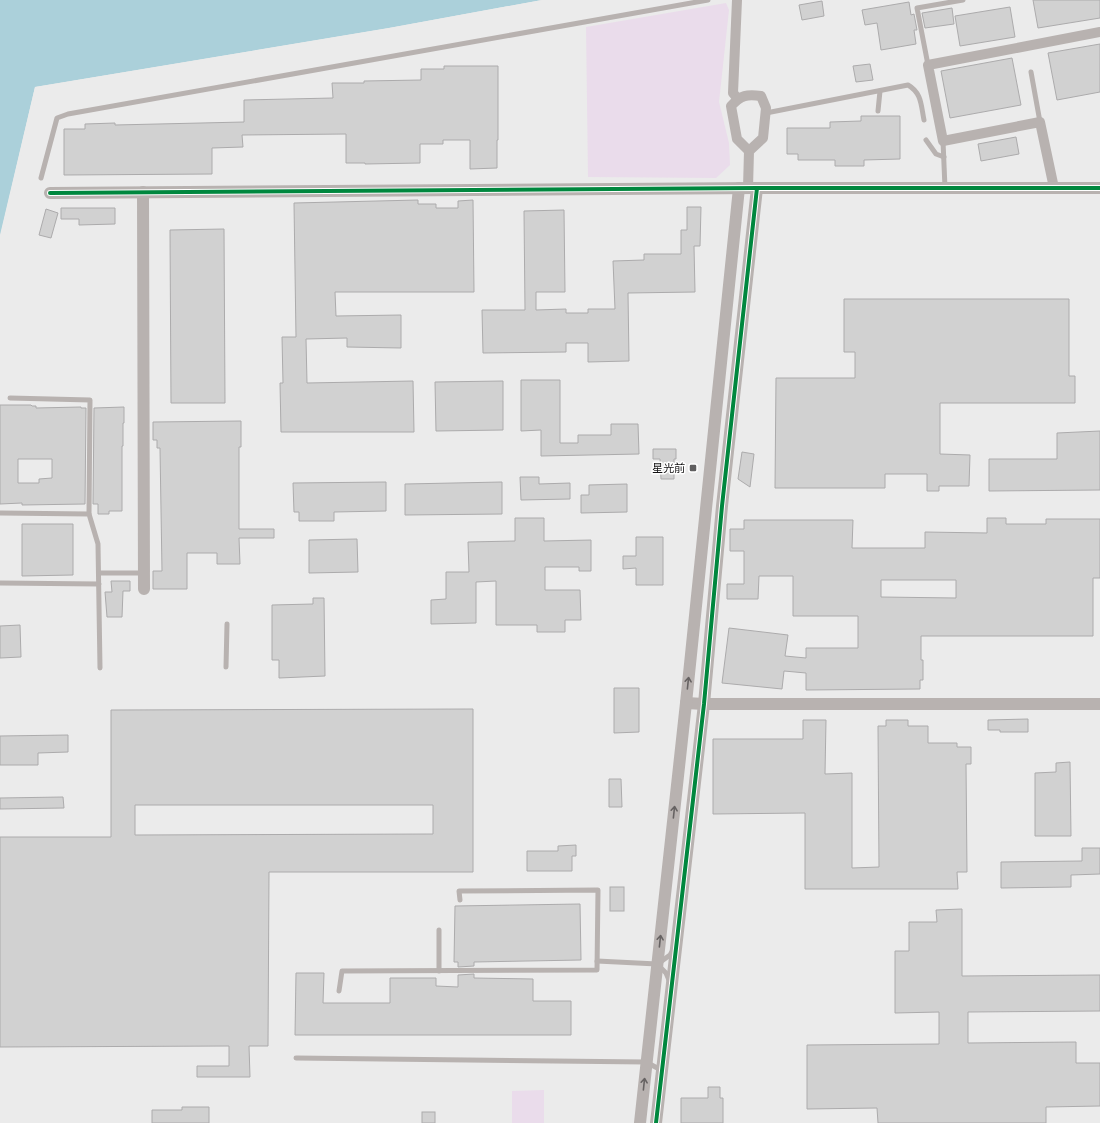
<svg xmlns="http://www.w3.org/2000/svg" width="1100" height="1123" viewBox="0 0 1100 1123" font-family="Ubuntu,'Noto Sans JP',sans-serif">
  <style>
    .green { fill: #eadceb }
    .water { fill: #abd0da }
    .pier { fill: #ebebeb }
    .building { fill: #d1d1d1; stroke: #acabac; fill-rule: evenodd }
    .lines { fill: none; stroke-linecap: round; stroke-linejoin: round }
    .service { stroke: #b8b2b0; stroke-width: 5 }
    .minor { stroke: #b8b2b0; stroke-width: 10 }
    .tertiary { stroke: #b8b2b0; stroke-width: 12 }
    .cycleway-casing { stroke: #fff; stroke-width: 6 }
    .cycleway { stroke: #00873e; stroke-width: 4 }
    .oneway { stroke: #666262 }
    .poi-dot { fill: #5f5e5f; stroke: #fff; stroke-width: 1.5 }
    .labels { text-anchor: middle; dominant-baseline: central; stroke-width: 3; stroke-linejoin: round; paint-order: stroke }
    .poi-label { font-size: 11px; fill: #131213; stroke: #fff; text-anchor: end }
  </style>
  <rect width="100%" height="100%" fill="#ebebeb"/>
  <g class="green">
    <path d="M726,3L729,10L719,102L729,143L730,165L716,178L588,177L586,27Z"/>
    <path d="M544,1090V1123H512V1091Z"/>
  </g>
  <path class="water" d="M0,0H542L389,28L35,87L0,235Z"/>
  <path class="pier" d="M542,0H544L543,2L389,30L37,89L2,235L0,237L35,87L389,28Z"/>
  <g class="building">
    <path d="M1033,0H1100V18L1038,28Z"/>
    <path d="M822,1L824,16L802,20L799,5Z"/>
    <path d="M909,2L911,15L914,14L917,30H914L916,44L881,50L877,23L865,25L862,10Z"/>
    <path d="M1010,7L1015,37L960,46L955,16Z"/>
    <path d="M952,8L954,24L925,28L922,13Z"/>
    <path d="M1100,44V92L1057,100L1048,53Z"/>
    <path d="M1012,58L1021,105L950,118L941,71Z"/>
    <path d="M870,64L873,80L856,82L853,66Z"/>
    <path d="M444,66H498V140H497V168L470,169V140H443V144H420V163L365,164V163H346V134L242,135L243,147L212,148V174L64,175V129H85V124L115,123V125L244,122V100L333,98L332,83H364V81L421,80V69H444Z"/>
    <path d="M861,116H900V159L864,160V166H835V160H798V154H787V128H830V122L861,121Z"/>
    <path d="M1016,137L1019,154L981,161L978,144Z"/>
    <path d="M418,200V204H436V208H458V201L473,200L474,292H335L336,316L401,315V348L347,347V338L306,339L307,383L413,381L414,432H281L280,383H283L282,337H296L294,203Z"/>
    <path d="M687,207H701L700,246H694L695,292L628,293L629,361L588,362V343H566V352L483,353L482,310H525L524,211L564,210L565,292H536V310L566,309V313H588V309H615L613,261L644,260V254H681V230H687Z"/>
    <path d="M61,208H115V224L79,225V219H61Z"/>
    <path d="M46,209L58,213L51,238L39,235Z"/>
    <path d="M224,229L225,403H171L170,230Z"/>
    <path d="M844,299H1069V376H1075V403H940V454L970,455L969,486H939V491H927V474H885V488H775L776,378H855V352H844Z"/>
    <path d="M521,380H560V443H578V435H611V424H638L639,454L541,456V430L521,431Z"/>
    <path d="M503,381V430L436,431L435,382Z"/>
    <path d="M0,405H31L32,406H36V408L81,407V408H86L85,504L22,505V503L0,504ZM18,459H52V478L39,479V483H18Z"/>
    <path d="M124,407V423H123V446H122V511H109V514H98V504H93L94,408Z"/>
    <path d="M241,421V447H239V529H274V538H239L240,564H217V553H187V589H153V571H162L160,448H157V440H153V422Z"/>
    <path d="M1100,431V490L989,491V459H1057V433Z"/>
    <path d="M653,449H676V459H674V479H661L660,459H653Z"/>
    <path d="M742,452L754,454L750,487L738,479Z"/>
    <path d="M520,477H539V484L570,483V499L521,500Z"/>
    <path d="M386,482V511L334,512V521H299V512H294L293,483Z"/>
    <path d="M502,482V514L405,515V484Z"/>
    <path d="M627,484V512L581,513V495H589V485Z"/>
    <path d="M515,518H544V541L591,540V571H579V567H545V590H580L581,620H565V632H537V625H496V581L476,582V623L431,624V600L446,599V572H469L468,542L515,541Z"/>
    <path d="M987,518H1006V524H1046V519H1100V578H1093V636H921V660H923V680H920V689L806,690V673L784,671L782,689L722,683L729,628L788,635L785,656L806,658V648H858V616H793V576H759L758,599H727V584H744V551H730V529H744V520H853L852,548H925V532L987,533ZM881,580H956V598L881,597Z"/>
    <path d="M22,524H73V575L22,576Z"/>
    <path d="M636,537H663V585H636V568L623,569V556H636Z"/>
    <path d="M357,539L358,572L309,573V540Z"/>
    <path d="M111,581H130V591H123L122,617H107L105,592H112Z"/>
    <path d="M313,598H324L325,676L279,678V660H272V605L313,604Z"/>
    <path d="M20,625L21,657L0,658V626Z"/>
    <path d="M614,688H639V732L614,733Z"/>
    <path d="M473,709V872H269L268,1046H249L250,1077H197V1066H229V1046L0,1047V837H111V710ZM135,805H433V834L135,835Z"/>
    <path d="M1028,719V732H1000V730H988V720Z"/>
    <path d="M803,720H826L825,774L852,773V868L879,867L878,726H886V720H908V726H928V743H957V747H971V764H966L967,872H957L958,889H805V813L713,814V739H803Z"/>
    <path d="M68,735V752L38,753V765H0V736Z"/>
    <path d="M1070,762L1071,836H1035V773L1056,772V763Z"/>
    <path d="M609,779H621L622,807H609Z"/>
    <path d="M63,797L64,808L0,809V798Z"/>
    <path d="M576,845V856H572V871H527V851H558V846Z"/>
    <path d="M1082,848H1100V874L1071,875V887L1001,888V862L1082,861Z"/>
    <rect x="610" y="887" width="14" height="24"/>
    <path d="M580,904L581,960L474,962V966L458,967V962H454L455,906Z"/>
    <path d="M962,909V976L1100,975V1011L968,1012V1043L1076,1042V1063H1100V1106L1046,1107V1123H878L877,1108L807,1109V1045L939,1044V1012L895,1013V951H909V922H937L936,910Z"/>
    <path d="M296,973H324L323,1003H390V978H436V986L458,987V975L474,974V978L533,979V1001H571V1035H295Z"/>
    <path d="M708,1087H720V1098H723V1123H681V1098H708Z"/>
    <path d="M182,1107H209V1123H152V1110H182Z"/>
    <rect x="422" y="1112" width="13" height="11"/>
  </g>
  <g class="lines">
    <g class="service">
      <path d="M928,65L917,8L963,0"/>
      <path d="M1031,72L1040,122"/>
      <path d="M878,111L880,91"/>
      <path d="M766,113L908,85C922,93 921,106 924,120"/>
      <path d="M926,140L936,154L944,157"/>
      <path d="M943,141L945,188"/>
      <path d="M41,178L57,118L68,114L708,0"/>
      <path d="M10,398L90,400L89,514"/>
      <path d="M0,513L89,514L98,544L100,668"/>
      <path d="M99,573H144"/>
      <path d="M0,583L99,584"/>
      <path d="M226,667L227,624"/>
      <path d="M439,930V971"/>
      <path d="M597,961L657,964L666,973L669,980"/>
      <path d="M659,963L670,955L673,950"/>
      <path d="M339,991L342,971L597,970L598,890L459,891L460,900"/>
      <path d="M296,1058L646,1062L661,1070"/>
    </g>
    <g class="minor">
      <path d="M737,0L733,93L738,99"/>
      <path d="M748,188L749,151L763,138L766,108L761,96C747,94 741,95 731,106L737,139L749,151"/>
      <path d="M1054,188L1040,122L943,141L928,65L1100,32"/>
    </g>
    <g class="tertiary">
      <path d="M143,192L144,589"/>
      <path d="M50,193L757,188H1100"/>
      <path d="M686,703L704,704H1100"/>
      <path d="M640,1123L686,703L739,188"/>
      <path d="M656,1123L704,704L722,506L757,188"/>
    </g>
    <g class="cycleway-casing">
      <g id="cycleway">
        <path d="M50,193L757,188H1100"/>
        <path d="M656,1123L704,704L722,506L757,188"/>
      </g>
    </g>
    <use href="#cycleway" class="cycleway"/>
  </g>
  <defs><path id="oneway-shaft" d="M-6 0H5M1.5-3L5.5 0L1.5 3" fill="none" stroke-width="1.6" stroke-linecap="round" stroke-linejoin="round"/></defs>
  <g class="oneway">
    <use href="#oneway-shaft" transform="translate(688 683) rotate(-84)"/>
    <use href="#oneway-shaft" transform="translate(674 812) rotate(-84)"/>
    <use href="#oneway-shaft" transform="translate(660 941) rotate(-84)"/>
    <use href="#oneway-shaft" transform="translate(644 1084) rotate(-84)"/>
  </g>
  <rect class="poi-dot" x="689" y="464" width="8" height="8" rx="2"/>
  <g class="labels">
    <g class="poi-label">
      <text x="685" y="468">星光前</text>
    </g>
  </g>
</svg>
